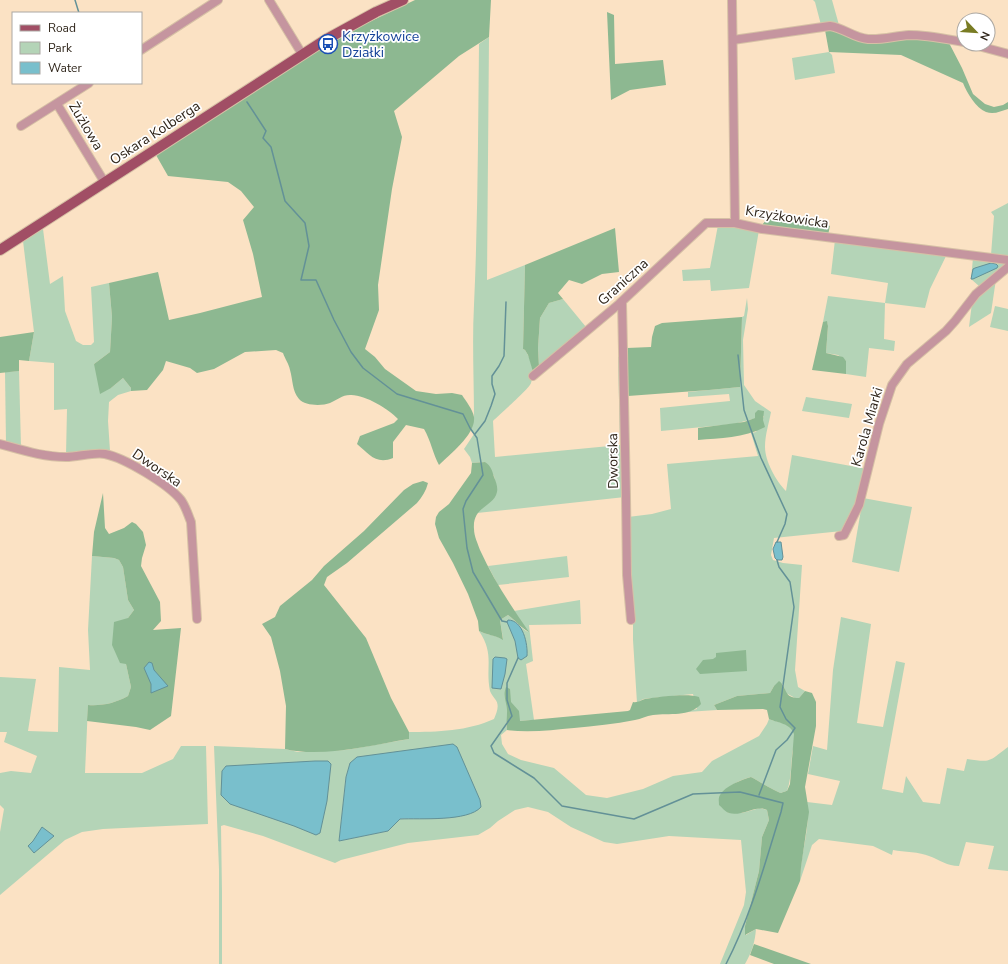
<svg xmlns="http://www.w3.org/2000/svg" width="1008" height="964" viewBox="0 0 1008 964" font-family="'Nunito Sans',sans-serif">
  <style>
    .green { fill: #b4d4b7; fill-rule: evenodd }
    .forest { fill: #8db891 }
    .water { fill: #79bfcc; stroke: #639197 }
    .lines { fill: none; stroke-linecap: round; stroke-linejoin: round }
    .stream { stroke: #639197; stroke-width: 1.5 }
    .minor-casing { stroke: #d6c0a5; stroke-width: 10 }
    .major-casing { stroke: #d6c0a5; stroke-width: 12 }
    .minor { stroke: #c5959f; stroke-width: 8 }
    .major { stroke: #a14e65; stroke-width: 10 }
    .labels { text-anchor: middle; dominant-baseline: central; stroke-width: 3.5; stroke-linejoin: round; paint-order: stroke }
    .transit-label { font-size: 14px; fill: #164399; stroke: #fff; text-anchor: start }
    .street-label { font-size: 14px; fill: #2f251a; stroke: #fff }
  </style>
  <rect width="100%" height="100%" fill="#fbe2c4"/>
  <g class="green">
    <path d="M813,0H832L839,25H821L815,2Z"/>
    <path d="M489,37L487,280L525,265L523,349L525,350C531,359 535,372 531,383C530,388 499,415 493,421L495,457L620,445L618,357L622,356L625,497L477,513L492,499L497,491L494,476L485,462L472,463L470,457L464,449L474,434L471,431L474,417C474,380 472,342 474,305C478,218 478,131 479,44Z"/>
    <path d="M829,52L832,55L835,73L795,80L792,58Z"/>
    <path d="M1008,203V258L991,255L994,216L991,212Z"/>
    <path d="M718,225L737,226L759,230L749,288L711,291L710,280L683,281L682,270L710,268Z"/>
    <path d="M43,229L50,284L63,276L65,311L76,341L83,345H91L94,342L91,287L109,283L112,317L110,352L94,364L111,388L123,378L131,388V391L118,395L109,402L108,421L110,451H99L66,455L67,409L54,410V363L29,361L34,332L23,241Z"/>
    <path d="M835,240L947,254L930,289L925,308L885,303L884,339L895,341L894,351L869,348L866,377L846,374V361L838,355L826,353L828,326L827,322H823L828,296L885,303L888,283L831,274Z"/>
    <path d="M973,258L1008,262V265L978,289L979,286L971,279Z"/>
    <path d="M996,279L991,313L969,327L972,303Z"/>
    <path d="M747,298L748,309L743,340L744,385L755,401L771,412C769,423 765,435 765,447C765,461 776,481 786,491L792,455L867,469L858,507L842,531L774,538L771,555L773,560L783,563L802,565L795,670L798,687L805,691L799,698H795L786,693L783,684L774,686L770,693L737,696L714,705L717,710L686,712L697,709L693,694L643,699L637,703L633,640V606L629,583L628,517L652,514L671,509L667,464L758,456L751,433L756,432L764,416L734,424L661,431L660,408L730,401L729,394L688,397V392L740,387L742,317L744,316Z"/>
    <path d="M563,299L586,327L539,367L538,348L540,318L549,303Z"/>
    <path d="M995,306L1008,309V331L990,327Z"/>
    <path d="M19,371L21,447L6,443L5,372Z"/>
    <path d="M806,397L852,404L849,418L802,411Z"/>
    <path d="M863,498L912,507L899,572L852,562Z"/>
    <path d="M92,556L114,558L119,560L123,567L128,600L134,610L128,618L126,664L131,687L128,696C115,703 103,706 88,705L85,773H142L173,759L181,746H206L208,824L103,829L82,832L65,840L0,895V832L4,809L0,805V773L11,771L31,773L37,756L4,742L7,732H0V677L36,679L28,731L58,732L59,667L90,670L88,630Z"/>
    <path d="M567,556L569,577L498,585L488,566Z"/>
    <path d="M580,600L581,624L529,625L533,661L526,664L534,720L506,722L507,730L501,735L502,744L508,754L521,760L554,768L586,795L607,798L643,789L673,776L702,772L712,761L759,736L767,724L769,719C776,722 787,722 792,729C799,736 792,748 792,756C791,768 791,780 787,791C786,791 781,793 781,793C778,793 755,779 751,777C739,780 729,786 721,794L728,813H742L760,808L767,810L769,820L762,837L759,871L745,926L746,935L756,929C755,942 752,952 745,964H720L744,905L746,892L741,840L669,836L617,844L604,842L571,827L548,812L528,807L515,810L498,821L490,828L478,835L408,843L341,860L335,863L263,836L224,825L221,826L222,893V964H219V869L214,746L285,749L298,752L346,750L409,739V732C437,732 468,731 494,719C497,712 500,705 495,699C493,696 491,694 490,691C485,666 495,655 479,631C487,635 495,635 503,639L500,620L508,615C515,620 520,628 528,632L514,611ZM350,763L472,784L480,800L422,818L400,819L388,831L339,841L346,777Z"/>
    <path d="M841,617L871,624L857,723L883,727L896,661L905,663L882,789L903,793L906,776L923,802L940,804L947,768L964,771L967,759C992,763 989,761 1008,747V871L988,869L994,846L966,842L959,866C947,866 940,860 929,856C920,852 904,852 893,850L892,855L873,846L819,839L812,845L800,881C800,855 811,827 807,802L832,805L840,781L808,774L813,746L827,750L833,670Z"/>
  </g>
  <g class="forest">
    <path d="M415,0H491L489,37L459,56L394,111L402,137L392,189L378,285L379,310L365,349L375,357L385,369L416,391L436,394L452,393L462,395C466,401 473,410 474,417C476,434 450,454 439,465C433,454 431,441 424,429L406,425L393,442V458C376,465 369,454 357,444L360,436L394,423L398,419C389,409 364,394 350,395C342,395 337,400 330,403C322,406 305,406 299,399C292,391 293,380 290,370C289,364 285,359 283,353L276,350L245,352L214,369L197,373L190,368L166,361L163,370L147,390L131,391V388L123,378L111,388L100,394L94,364L110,352L112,317L109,283L158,272L169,320L200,313L262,297L253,254L243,220L254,207L241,191L228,182L168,176L156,155L340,36Z"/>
    <path d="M607,12L614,15L615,64L663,60L666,85L630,90L611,100Z"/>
    <path d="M825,30H836L873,43L895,41L902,38L948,41L962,68L973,94L985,104L994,107L1003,105L1008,102V109C1001,111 994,115 986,112C976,108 967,93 963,83L901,55L829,52Z"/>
    <path d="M778,218L806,225L823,223L830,226L828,235L764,226L762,225L767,219Z"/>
    <path d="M615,228L619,272L602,274L582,284L569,280L558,293L563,299L549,303L540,318L538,348L539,367L533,372L528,355L525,350L523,349L525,265Z"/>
    <path d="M742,317L740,387L709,390L628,396L627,348L651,347L652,337L655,326L662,323Z"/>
    <path d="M827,321L828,326L826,353L843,357L846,361V374L812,370L823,322Z"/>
    <path d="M34,332L29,361L19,360V371L0,373V337Z"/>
    <path d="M758,410L764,411L763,420L765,427C745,438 720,438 698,440V428L744,422L755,418V413Z"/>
    <path d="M485,462C491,466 492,470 494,477C496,482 498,487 497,492C494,507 472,506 474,529C474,536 478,544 480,550C493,579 511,606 529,632C521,628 515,620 508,615L500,620L503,640C495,635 487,635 479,631L478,621L468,594L453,563L439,538L435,524L436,517L439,512L449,504L471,473L472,463Z"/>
    <path d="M423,481L428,483C426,491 422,497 417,503L347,563L327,577L324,585L366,638L391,698L409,732V739C372,745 321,758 285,749L286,706L280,671L271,637L262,624L275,617L280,606L312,580L324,566L364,531L404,490L413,484Z"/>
    <path d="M103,493L105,528L109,534L124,528L132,522L136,524L143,532L146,545L142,558L141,566L160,602L161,621L153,630L181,628L171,716L150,730L136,727L87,721L88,705C103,706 115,703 128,696L131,687L126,664L120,663L112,645L114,622L128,618L134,610L128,600L123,567L119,560L114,558L92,556L94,532Z"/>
    <path d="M746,650L747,671L700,674L696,669L703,660L713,659L716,657V653Z"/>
    <path d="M779,681C788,688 783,698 799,698L805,691L812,693L816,702V726L805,787L809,812L801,867L800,881L778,933L756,929L745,935V926L759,871L762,837L769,820L767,810C756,804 742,817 729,813C725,812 722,807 719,805C719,802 718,798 720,795C725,786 741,780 751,777C755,779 778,793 781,793C781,793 786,791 787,791L790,784L794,734C790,723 778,723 769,719L767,710L763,709L717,710L714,705L737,696L770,693L774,686Z"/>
    <path d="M506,687L510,689L511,702L519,711L520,721L628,711L630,710L633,702C638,703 641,700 645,699C658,697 688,693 699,697L701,704C690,717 669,713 653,715C646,716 641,719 635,720C615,724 594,726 574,728C552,730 529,733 507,730C506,723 507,719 507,713C508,704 502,697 506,687Z"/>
    <path d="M754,944L811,964H774L750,955Z"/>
  </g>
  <g class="water">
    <path d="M991,263L996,264L998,266L997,268L973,279H971L973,269L975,268Z"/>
    <path d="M776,542H781L783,557L782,560H777L775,558L773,549Z"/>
    <path d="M508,620C523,620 528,644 527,656L521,660L518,658L515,641L507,622Z"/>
    <path d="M495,657L505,658L507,659L505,674L501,689L492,688L493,659Z"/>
    <path d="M149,662L152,663L154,670L168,686L151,693V684L144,668Z"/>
    <path d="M453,744L457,747L480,800L481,807C468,822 420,818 400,819L388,831L339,841L346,777L350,763L357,757Z"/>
    <path d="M315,761H328L331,764L327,801L320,833L316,835L294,826L230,804L221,795L222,771L226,766Z"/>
    <path d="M42,827L54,836L34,853L28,846L33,841Z"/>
  </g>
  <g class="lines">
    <g class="stream">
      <path d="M75,0L79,13"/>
      <path d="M247,102L266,131L263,138L271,147L285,201L305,223L309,246L301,280H316L334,320L351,352L363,368L397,394L463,414L470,428L477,438L483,475L466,501L463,509L467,548L473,572L502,621L507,622"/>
      <path d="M738,355L744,410L761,458L787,514L785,524L777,542"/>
      <path d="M475,434L485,421L491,406L495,394L492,384V376L499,366L504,356L506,302"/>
      <path d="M518,658L507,683V700L512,716L491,746L494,753L534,778L562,806L634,819L693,794L740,792L783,803L781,812C765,863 751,916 726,964"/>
      <path d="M759,795L776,750L787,740L795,728L786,719L780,707L794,607L790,582L779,567L777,560"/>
    </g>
    <g class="minor-casing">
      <g id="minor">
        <path d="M269,0L302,54"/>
        <path d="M732,0L735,223L762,229L1008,260"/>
        <path d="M733,40L830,26C844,28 854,38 868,39C882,40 895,36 909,35C927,35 946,39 964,42"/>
        <path d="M971,44L1008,54"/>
        <path d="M141,50L218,0"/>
        <path d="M57,104L105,183"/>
        <path d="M21,126L89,83"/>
        <path d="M622,302L626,497L627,575L631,620"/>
        <path d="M533,376L619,304L706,223H735"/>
        <path d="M0,444C22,450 43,457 66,457C78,457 93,452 105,454C125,458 168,484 181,500C186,507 188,515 191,522L197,619"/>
        <path d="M839,536L844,535L859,505L879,424L892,385L907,364L946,331L955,321L976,294L1008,267"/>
      </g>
    </g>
    <g class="major-casing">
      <path id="major" d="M0,250L325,40L376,12L403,0"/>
    </g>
    <use href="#minor" class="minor"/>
    <use href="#major" class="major"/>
  </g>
  <defs>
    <g id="bus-ring" transform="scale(1)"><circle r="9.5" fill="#fff" stroke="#1a4fb4" stroke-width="1.5"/><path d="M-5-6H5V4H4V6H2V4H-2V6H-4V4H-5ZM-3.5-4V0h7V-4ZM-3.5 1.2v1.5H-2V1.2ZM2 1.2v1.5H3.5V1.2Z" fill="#1a4fb4"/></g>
  </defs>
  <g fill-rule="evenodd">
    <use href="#bus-ring" x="328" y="44"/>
  </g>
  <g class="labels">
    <g class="transit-label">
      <text x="342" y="36">Krzyżkowice<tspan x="342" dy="16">Działki</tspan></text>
    </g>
    <g class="street-label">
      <text transform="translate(86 126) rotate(59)">Żużlowa</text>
      <text transform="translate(155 133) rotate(-33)">Oskara Kolberga</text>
      <text transform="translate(787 217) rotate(9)">Krzyżkowicka</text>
      <text transform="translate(623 282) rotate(-42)">Graniczna</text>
      <text transform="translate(867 427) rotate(-74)">Karola Miarki</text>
      <text transform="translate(613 461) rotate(-91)">Dworska</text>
      <text transform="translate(157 468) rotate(34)">Dworska</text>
    </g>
  </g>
  <rect x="12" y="12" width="130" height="72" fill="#ffffff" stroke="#aca8a3"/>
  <rect x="20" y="25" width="20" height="6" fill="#a14e65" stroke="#aca8a3"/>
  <text x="48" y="32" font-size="12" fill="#2f251a">Road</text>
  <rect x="20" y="42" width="20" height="12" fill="#b4d4b7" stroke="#aca8a3"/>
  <text x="48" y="52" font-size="12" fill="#2f251a">Park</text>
  <rect x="20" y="62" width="20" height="12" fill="#79bfcc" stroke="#aca8a3"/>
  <text x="48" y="72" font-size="12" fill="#2f251a">Water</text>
  <g transform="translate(976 32) rotate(115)"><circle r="19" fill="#ffffff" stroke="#aca8a3"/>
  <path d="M0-3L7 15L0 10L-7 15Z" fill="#797c24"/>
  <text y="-6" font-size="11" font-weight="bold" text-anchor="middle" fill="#2f251a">N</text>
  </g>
</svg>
